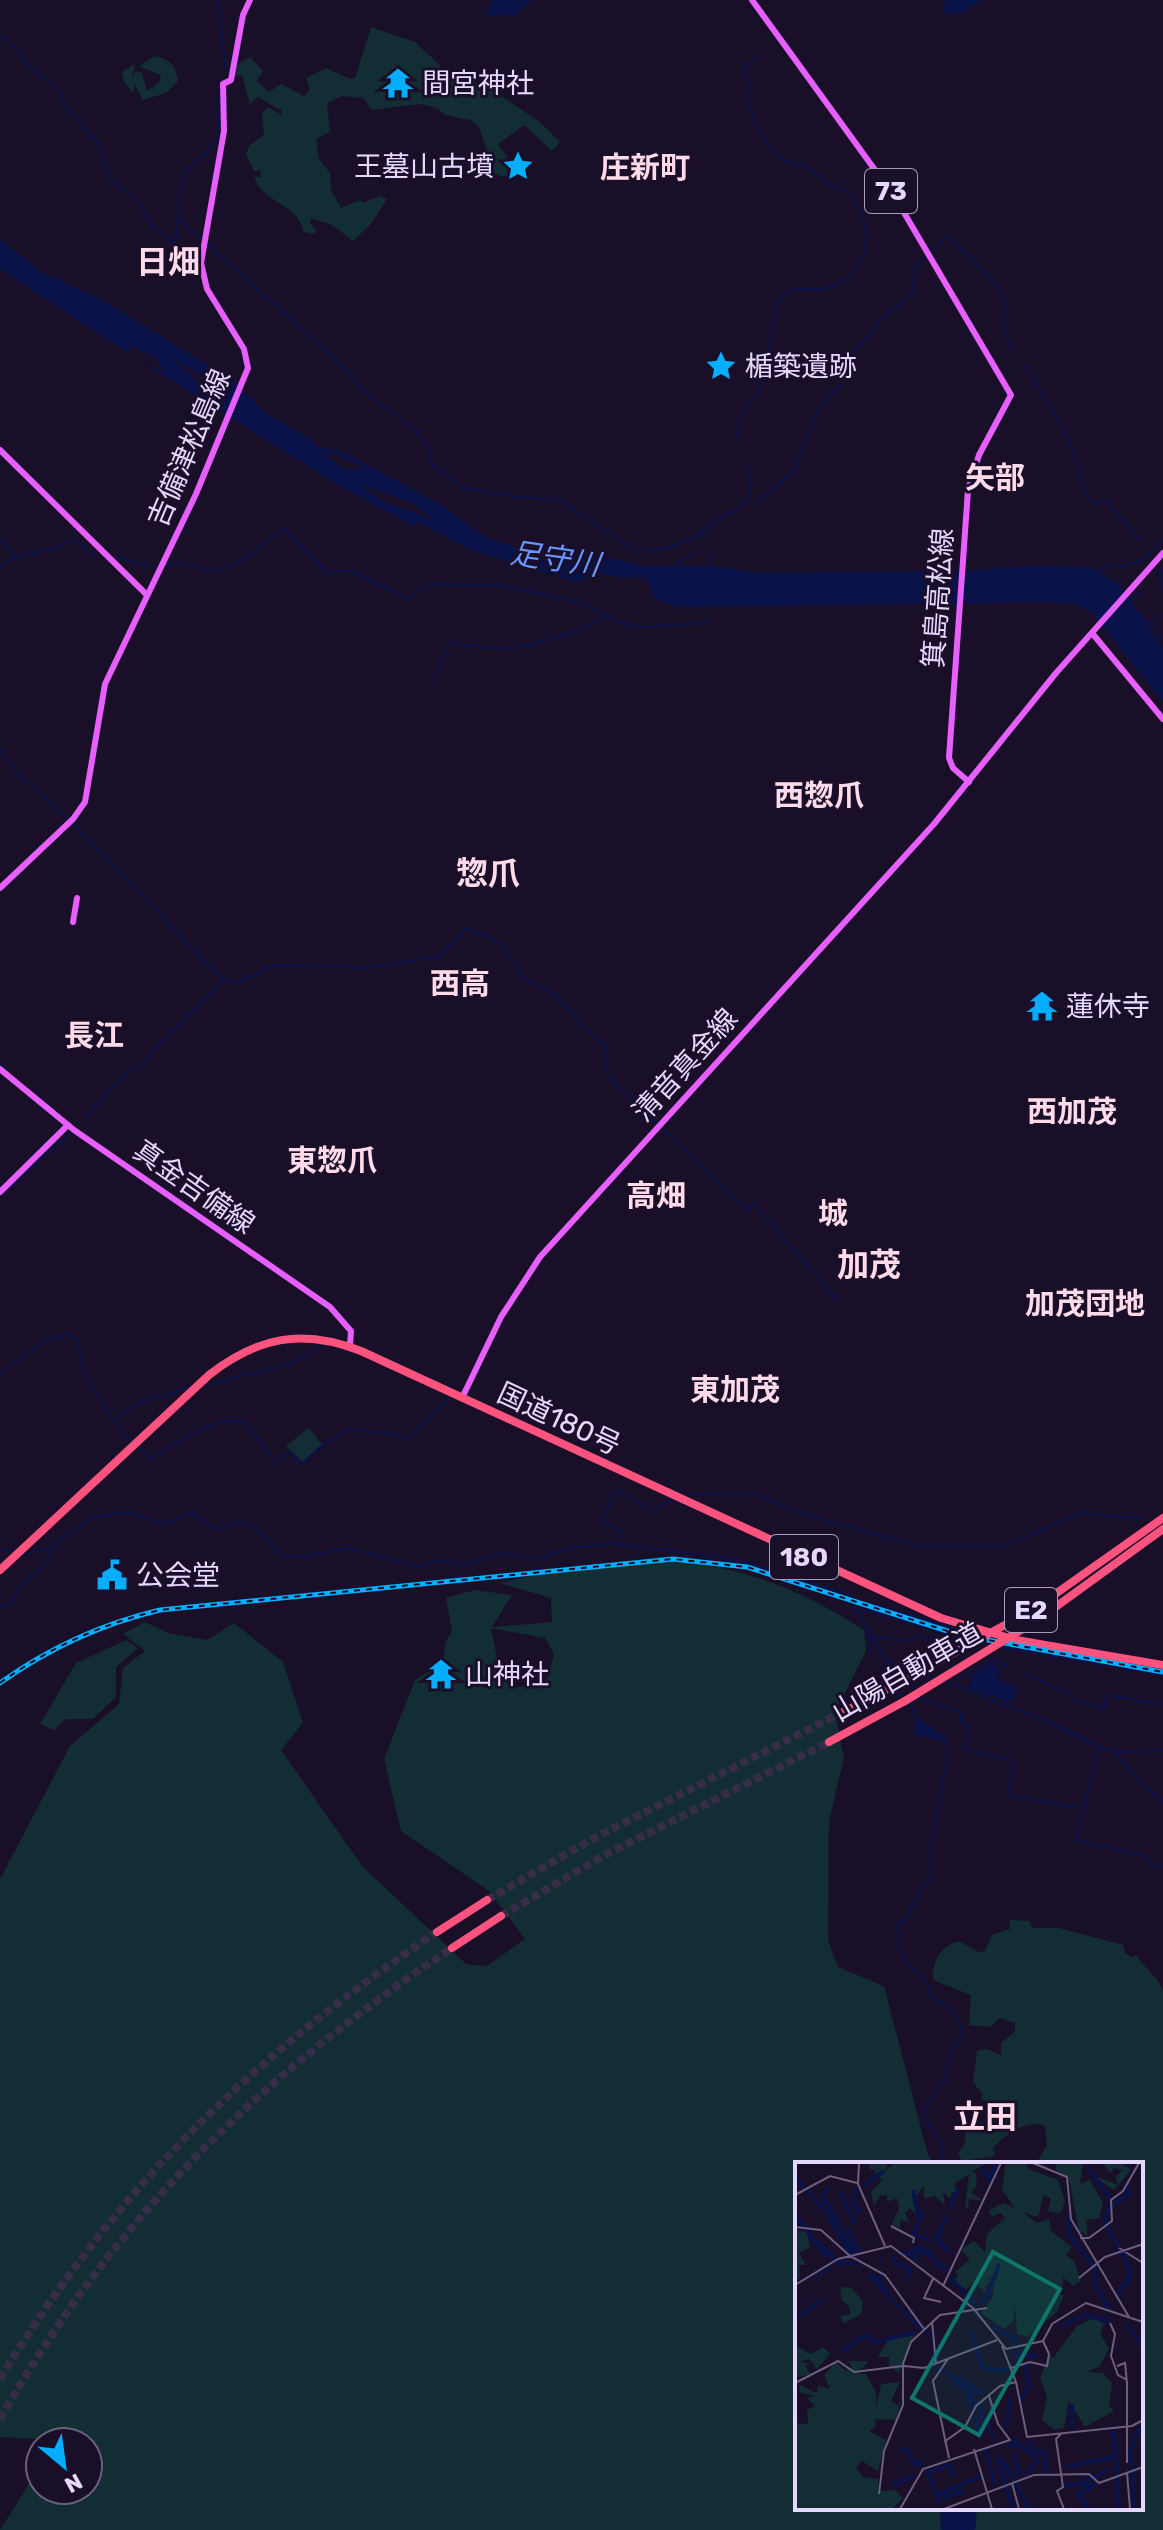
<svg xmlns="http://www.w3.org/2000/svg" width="1163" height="2530" viewBox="0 0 1163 2530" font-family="Rubik,'Noto Sans JP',sans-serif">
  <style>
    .green { fill: #122d33; fill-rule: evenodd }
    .water { fill: #091249; fill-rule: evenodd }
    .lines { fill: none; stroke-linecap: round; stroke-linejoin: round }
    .stream { stroke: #091249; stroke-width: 2 }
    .highway-tunnel { stroke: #382d49; stroke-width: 8; stroke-dasharray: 8 4; stroke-linecap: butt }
    .major { stroke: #e75fff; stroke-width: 6 }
    .highway { stroke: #ff537f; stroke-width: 8 }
    .rail-casing { stroke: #04aeff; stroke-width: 5 }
    .rail { stroke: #1a0f29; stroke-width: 2; stroke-dasharray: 6; stroke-linecap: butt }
    .highway-bridge { stroke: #ff537f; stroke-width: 8 }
    .labels { text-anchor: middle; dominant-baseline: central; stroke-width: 6; stroke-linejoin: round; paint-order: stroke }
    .shield { fill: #1a0f29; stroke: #a89cbf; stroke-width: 2 }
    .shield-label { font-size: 26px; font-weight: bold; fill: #e5d8ff }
    .poi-label { font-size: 28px; fill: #e5d8ff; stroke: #1a0f29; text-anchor: start }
    .street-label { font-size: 28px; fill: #e5d8ff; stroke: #1a0f29 }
    .neighbourhood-label { font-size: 30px; font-weight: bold; fill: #ffdae9; stroke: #1a0f29 }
    .water-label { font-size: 30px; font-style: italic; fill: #6696ff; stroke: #1a0f29 }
    .quarter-label { font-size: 32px; font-weight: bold; fill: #ffdae9; stroke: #1a0f29 }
    .inset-river { fill: none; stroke: #091249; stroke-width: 4 }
    .inset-road { fill: none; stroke: #6b5f7f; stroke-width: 2 }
    .view { fill: #0f766e; fill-opacity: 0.15; stroke: #0f766e; stroke-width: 4 }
    .inset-edge { fill: none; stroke: #e5d8ff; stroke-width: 4 }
  </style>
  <rect width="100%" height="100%" fill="#1a0f29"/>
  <g class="green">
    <path d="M371,27L415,42L445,70L455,77L485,85L541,123L560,142L552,151L524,125L498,144L514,166V173L503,177L495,174L479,127L470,120L445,115L437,108L420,104L372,110L363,98L342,96L327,103L330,132L316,139L319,159L330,173L331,190L341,208L360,200L364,203L379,196L387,199L371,224L353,241L332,225L311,218L310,224L317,230L314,234L304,232C297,202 263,204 254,177H261L260,170L254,171L246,154L249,146L264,135L262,113L268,107L282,115V111L258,97L250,104L242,75L234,76L236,65L250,57L263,71L257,81L269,92L281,84L304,96L310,90L306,78L326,68L350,79L355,78Z"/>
    <path d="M154,56C171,60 175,64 178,81L166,93L143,100L134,84L133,93L124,82L122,72L135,64L132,78L136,71L142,73L147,91L161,81L160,75L139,66Z"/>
    <path d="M309,1428L322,1444L303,1462L286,1446Z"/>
    <path d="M669,1561C742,1566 802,1590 864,1630L866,1651L835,1713L844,1758L829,1821L828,1940L838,1967L884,1986L928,2155L934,2164H797V2508H940L941,2530H0L40,2466V2490H88V2442L0,2437V1879L70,1746L119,1704L123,1668L145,1651L123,1634L145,1622L168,1633L207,1640L234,1623L283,1662L303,1723L281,1750L362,1866L466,1964L487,1966L525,1939L489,1891L401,1831L384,1759L415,1680L444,1661L445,1643L452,1631L446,1598L475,1590L512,1595L492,1627L552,1622L551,1598L500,1583L538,1574ZM491,1628L545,1638L554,1654L548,1679L517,1688L499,1669Z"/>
    <path d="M126,1640L138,1648L116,1667V1697L93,1719H65L54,1730L40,1724L76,1663Z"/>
    <path d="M1010,1920L1029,1921L1032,1928H1059L1123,1945L1125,1953L1131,1957L1136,1955C1144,1968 1159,1977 1163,1991V2530H975L977,2508H1141V2164H1036L1047,2145L1045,2126C1025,2119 1008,2133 993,2148L995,2156L962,2161L958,2154L965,2142L966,2124L992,2122L987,2102L981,2099L983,2095L973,2082L977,2051L987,2049L1001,2055V2043L1015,2032V2023L1000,2018L990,2027L969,2025L971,1995L933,1980C932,1962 940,1946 959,1941L978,1952L985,1951L992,1935L1010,1929Z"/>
  </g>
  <g class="water">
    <path d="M493,0H532L516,15L485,16Z"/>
    <path d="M945,0H983L961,13H944Z"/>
    <path d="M0,240L43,273L101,299L235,382L264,412L312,440L317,447L341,451L440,504L486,537L540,556L582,553L646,566H710L762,573L965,571L1039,565L1091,568L1120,584L1163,649V702L1093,614L1076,604L1050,602L679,607L656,600L645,577L623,578L600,573L575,582L471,550L419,523L413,526L333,482L141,361L164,372L153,352V357L129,345L131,351L127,352L0,269ZM169,357L199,373L214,393L202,391L208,390ZM321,452L337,454L365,469H343ZM359,484L413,503L435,521L380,500Z"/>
    <path d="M992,1664L1001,1669L997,1680L1018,1687L1012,1703L968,1688L973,1675Z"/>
    <path d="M916,1717L945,1737L950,1747L943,1741L914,1735Z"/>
    <path d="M940,2508H977L975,2530H941Z"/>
  </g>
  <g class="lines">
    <g class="stream">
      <path d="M218,0L225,68"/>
      <path d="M0,37L14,46L23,60L58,91L67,108L98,143L110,178L140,205L156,231L175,243L183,174L218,140L219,78"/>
      <path d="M178,219L201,239"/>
      <path d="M206,243L333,357L369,396L414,428L426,442L432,464L462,487L510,496L559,500L638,552L669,547L708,532L710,537"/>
      <path d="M932,250L948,235C963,251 994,277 1002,296C1009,309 1001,320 1005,333C1007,340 1013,348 1017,355"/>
      <path d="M1023,364C1043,392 1059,419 1073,451C1082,468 1078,488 1093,503L1104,500L1140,539"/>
      <path d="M737,436L741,416L763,384L777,302C798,273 824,308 856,268C872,248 868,213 849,195C844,189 834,188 827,184C819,178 812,169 803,165C796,162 786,162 780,158C768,151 753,115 746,101L750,85L743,70L758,55"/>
      <path d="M751,506L795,471L818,409L842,384L838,372L881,320L912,294L915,268L926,257"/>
      <path d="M697,537C712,511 767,514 746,467"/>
      <path d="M0,540L17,557"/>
      <path d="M117,557L155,568"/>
      <path d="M168,564C184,558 196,570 212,570C241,570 262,542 284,529L327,572L352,571L408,598L428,584L500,585L584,603L618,622L641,627L705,623L707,619"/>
      <path d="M672,567L697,551"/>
      <path d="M709,567L710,553"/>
      <path d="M0,568L10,559L58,547L74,538L96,557"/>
      <path d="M1097,570L1140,561L1163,540"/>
      <path d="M1160,573L1163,591"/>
      <path d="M1157,575L1163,569"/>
      <path d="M1130,598L1140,593"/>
      <path d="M1140,613L1163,640"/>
      <path d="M1149,623L1160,615"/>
      <path d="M434,683L449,642C503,653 521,649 572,632C585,627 595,624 607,616"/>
      <path d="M0,749L15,771L68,819"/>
      <path d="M73,824L223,980"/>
      <path d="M0,1064L6,1070"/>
      <path d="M86,1117L126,1074L145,1063L151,1052L226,978L237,983L275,965L369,968L439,956L467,928C503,941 502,946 522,975C529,983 545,988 554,995C574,1010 586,1035 607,1046V1075L657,1123"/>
      <path d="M661,1128L747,1210L753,1203L837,1299"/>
      <path d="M0,1196L71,1133"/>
      <path d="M0,1374L48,1339L69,1334L77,1341C81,1377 108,1415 132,1442"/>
      <path d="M205,1385L288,1365L324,1345"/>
      <path d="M115,1417L141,1402L191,1387"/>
      <path d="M136,1446L152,1458C183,1440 208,1417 245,1422L276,1464L288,1452L301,1464L324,1444L350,1429C370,1435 388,1427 406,1440L449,1399"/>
      <path d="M685,1495L755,1494L803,1514L919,1546H1004L1081,1513L1144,1519"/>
      <path d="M619,1543L621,1529L600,1521L618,1490L654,1511L672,1499"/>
      <path d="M0,1551H14"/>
      <path d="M24,1554L51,1548"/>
      <path d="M852,1599L980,1635"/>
      <path d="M0,1605L12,1603L19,1588L45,1565L57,1542L94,1517L128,1512L164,1524L192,1513L215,1529C223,1528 233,1522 240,1522C257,1523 271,1544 281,1555L300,1557L349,1548L420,1567L440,1560L462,1565L503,1553L540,1559L564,1549L611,1543L737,1559L851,1595L852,1603L886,1661L914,1671"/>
      <path d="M856,1607L969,1640"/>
      <path d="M868,1627L870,1653"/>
      <path d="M875,1637L909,1641L919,1635L956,1644L963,1640"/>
      <path d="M999,1647L1163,1675"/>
      <path d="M881,1671L890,1686"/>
      <path d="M1026,1674L1070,1694L1072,1699L1104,1708L1107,1695L1163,1704"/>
      <path d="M924,1675L937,1679"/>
      <path d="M909,1679L915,1691"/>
      <path d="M943,1681L1049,1722L1099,1747L1117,1752L1163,1751"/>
      <path d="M959,1687V1680L993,1660L1009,1666"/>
      <path d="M894,1691L905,1699"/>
      <path d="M918,1697L961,1713V1722L970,1726L965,1747L968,1750L1015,1761L1008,1795L1081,1808"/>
      <path d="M910,1703L917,1719"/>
      <path d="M1099,1748L1076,1840L1146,1856L1154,1867L1163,1866"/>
      <path d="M1117,1754L1143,1786L1163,1801"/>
      <path d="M943,2164L941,2143L925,2119L924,2109L945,2081L951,2052L964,2032L951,2008L930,1997L927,1982L900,1955L898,1923L905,1921L921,1889L932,1878L931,1847L949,1747"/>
    </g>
    <g class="highway-tunnel">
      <path d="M487,1900L594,1838L839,1714"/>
      <path d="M501,1916L603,1856L829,1742"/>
      <path d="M0,2379C116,2187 252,2057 437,1932"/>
      <path d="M0,2419C116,2215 258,2078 452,1948"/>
    </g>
    <g class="major">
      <path d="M752,0L896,199L1011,395L979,455L968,490L949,758L953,768L969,782"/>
      <path d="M0,450L147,595"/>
      <path d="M1092,633L1163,719"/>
      <path d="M0,888L73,819L85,802L105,684L196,494L248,368L244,349L207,289L201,263L224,131L223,84L231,80L243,15L250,0"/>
      <path d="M73,922L77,898"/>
      <path d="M0,1069L74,1130L330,1307L351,1331L350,1346"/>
      <path d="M0,1192L68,1125"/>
      <path d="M462,1398L501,1317L540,1257L934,824L1056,673L1163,553"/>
    </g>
    <g class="highway">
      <path d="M0,1570L209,1375C258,1337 302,1328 361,1351L941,1618L1016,1640L1163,1665"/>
      <path d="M839,1714L890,1688"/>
      <path d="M829,1742L905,1701"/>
      <path d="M437,1932L487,1900"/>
      <path d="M452,1948L501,1916"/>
    </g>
    <g class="rail-casing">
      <path id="rail" d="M0,1683C49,1648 101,1624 160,1610L673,1559L747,1567L960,1635L1163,1672"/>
    </g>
    <use href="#rail" class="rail"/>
    <g class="highway-bridge">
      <path d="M890,1688L1034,1609L1163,1518"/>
      <path d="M905,1701L1039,1619L1163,1529"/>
    </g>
  </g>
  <defs>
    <g id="temple-bare" transform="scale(2.4)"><path d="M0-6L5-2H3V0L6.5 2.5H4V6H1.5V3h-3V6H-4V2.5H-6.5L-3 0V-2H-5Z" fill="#04aeff" stroke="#1a0f29" stroke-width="2.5" paint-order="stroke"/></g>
    <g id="sight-bare" transform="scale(2.4)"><path d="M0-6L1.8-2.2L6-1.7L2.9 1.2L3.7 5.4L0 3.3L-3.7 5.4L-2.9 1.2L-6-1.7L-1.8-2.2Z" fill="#04aeff" stroke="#1a0f29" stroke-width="2.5" paint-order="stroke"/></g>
    <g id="civic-bare" transform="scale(2.4)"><path d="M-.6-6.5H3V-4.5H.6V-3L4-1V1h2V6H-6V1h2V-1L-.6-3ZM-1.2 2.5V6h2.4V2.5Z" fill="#04aeff" stroke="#1a0f29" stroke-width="2.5" paint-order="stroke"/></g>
  </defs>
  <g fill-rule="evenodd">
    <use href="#temple-bare" x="398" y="83"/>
    <use href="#sight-bare" x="518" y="166"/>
    <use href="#sight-bare" x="721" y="366"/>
    <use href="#temple-bare" x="1042" y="1006"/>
    <use href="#civic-bare" x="112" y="1575"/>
    <use href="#temple-bare" x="441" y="1674"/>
  </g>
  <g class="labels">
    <g class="shield">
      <rect x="865" y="169" width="52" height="44" rx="6"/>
      <rect x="770" y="1535" width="68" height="44" rx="6"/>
      <rect x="1005" y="1588" width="52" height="44" rx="6"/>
    </g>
    <g class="shield-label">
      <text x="891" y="191">73</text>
      <text x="804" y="1557">180</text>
      <text x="1031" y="1610">E2</text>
    </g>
    <g class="poi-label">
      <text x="422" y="83">間宮神社</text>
      <text x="494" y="166" text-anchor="end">王墓山古墳</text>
      <text x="745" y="366">楯築遺跡</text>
      <text x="1066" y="1006">蓮休寺</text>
      <text x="136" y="1575">公会堂</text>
      <text x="465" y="1674">山神社</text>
    </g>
    <g class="street-label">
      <text transform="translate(189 448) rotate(-67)">吉備津松島線</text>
      <text transform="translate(938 598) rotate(-86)">箕島高松線</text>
      <text transform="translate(685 1065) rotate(-48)">清音真金線</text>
      <text transform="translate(194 1187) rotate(35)">真金吉備線</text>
      <text transform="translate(559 1419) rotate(25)">国道180号</text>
      <text transform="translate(907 1672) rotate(-30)">山陽自動車道</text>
    </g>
    <g class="neighbourhood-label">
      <text x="645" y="168">庄新町</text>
      <text x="995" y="478">矢部</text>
      <text x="819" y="796">西惣爪</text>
      <text x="460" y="984">西高</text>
      <text x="94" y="1036">長江</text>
      <text x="1072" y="1112">西加茂</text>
      <text x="332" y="1161">東惣爪</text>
      <text x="656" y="1196">高畑</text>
      <text x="833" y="1214">城</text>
      <text x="1085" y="1304">加茂団地</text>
      <text x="735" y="1390">東加茂</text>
    </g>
    <g class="water-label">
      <text transform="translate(555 559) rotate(8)">足守川</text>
    </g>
    <g class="quarter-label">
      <text x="168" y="262">日畑</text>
      <text x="488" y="873">惣爪</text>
      <text x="869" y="1265">加茂</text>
      <text x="985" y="2117">立田</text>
    </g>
  </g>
  <g transform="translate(795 2162)">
    <rect width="348" height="348" fill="#1a0f29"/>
    <path d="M74,1H94L90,8L101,1H192L176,10L181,11L182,24L176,30L188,39L174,37L173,47L170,46L174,12L159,22L165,33L157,30L155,36L148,30L150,43L140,34L129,37V24L121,34V53L115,46L110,51L114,60L105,58V66L97,62L104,46L102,36L92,40V33L85,34L79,44L76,30L87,18L79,9L86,6L75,8L76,17ZM211,1H230L234,7L263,18L270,39L266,51L253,50L256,37L249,33L243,55L229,51L242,61L254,57L256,69L277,85L271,93L279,99L286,119L278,124L268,115V124L260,131L269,133L262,150L233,175L222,172L220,145L218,159L209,167L186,151L198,135L199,114L192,116L197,118L190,124L191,131L180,120L172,127L158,122L163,112L160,110L175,97L166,88L169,85L179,79L190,90L192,72L210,56L206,51L196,55L194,48L208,41L220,46L207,28ZM262,1H288L285,22L295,18L308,41L304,56L291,58L293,74L284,69L274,17L260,7ZM308,1H326L336,8L319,28L295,12L323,23L320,15L328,8L319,6L315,11ZM1,68L12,70L15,85L4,91L11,103H4L5,116L0,119ZM45,125L57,126L68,140L66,152L48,162L45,154L55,152V145L47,139ZM299,156L309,162L305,172L314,186L305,204L292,210L308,211L317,221L314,244L319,249L290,265L274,239L269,266L259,268L247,258L252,235L245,216L255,192L258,196L282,164ZM121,170L104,211L94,204V195H83L93,178ZM0,173L3,185L16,192L28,185L35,192L22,207L14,197L6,200L18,203H10L16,213L0,215L5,210L0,213ZM53,199H74L63,211L71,212L81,230V247L86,222L105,220L96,239L103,244L108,230L101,258L80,257L81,265L74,269L91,278L83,309L67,299L61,305L68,315L83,317V329L100,328L108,336L97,347H0V261L13,262L12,248L20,244L12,236L19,234L4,230L5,223L22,231L23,224L35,227L29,213L41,200L51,209L57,206L54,200L53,201L50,203Z" fill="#122d33"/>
    <path d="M86,93L85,112L94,133L139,176L140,203L165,217L177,230L193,259L209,300L172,226L138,204L137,176L121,165L63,104L42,102L17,120L10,137L0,141L11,135L16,120L19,116L45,97L35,95L42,96L58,100L65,104L71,113L78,112L81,113L86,121L83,110Z" fill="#091249"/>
    <path class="inset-river" d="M293,5L316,38M188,6L194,17L201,4M0,15L31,50L55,91M69,23L89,9M33,25L28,34L45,64M63,26L57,39L65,50M118,28L124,57M45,30L61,63M154,48L164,26M128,50L119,71L135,79M0,52L28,91L40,96M152,54L141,77L155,90M274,55V73L299,104L301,124L315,149M52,65L64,89M46,66L60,91M20,79L40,95M108,89L121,96L126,90L135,94M116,91L124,84L133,88L142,102L154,107M97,93L100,100L116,108L111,118M154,114L182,144M325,135L324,127L334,118V104L309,59L315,45L335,31L331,21M185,142L194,132L204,102M3,154L28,138M332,161L346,184M267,163L290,153L313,159M197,164L223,180M177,171L187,205L202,209L215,206M47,189L70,173L79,180L119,171M223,189V194L242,193M163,215L188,233M160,220L173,230L177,246M226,238L234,223L230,203M179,252L186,275M211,267L215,236M276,267L277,242M314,271H319L324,347M225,276L216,283H225L243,297L232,314M232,278L240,289H248L252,312M104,286L114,289L118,302L125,300L126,305M190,287L201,323M218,290L225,313M202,295L218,347M206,296L235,347M271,304L321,295M269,322L302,323M283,322L315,308M101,325L100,321L119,315M141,333L186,315M148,336L167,329V333M145,342L133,310L155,303L159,316M294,347L283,332L296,326M340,347L335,290L344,266"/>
    <path class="inset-road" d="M64,1L63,22L90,84M238,1L272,15L276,57L334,155M0,33L35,14L62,21M96,64L119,76L118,81M0,65L26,68L55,94L90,113L129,167M285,76H294L317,59L316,38L328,29L344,1M324,86L348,101M284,116L310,95L348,82M138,117L129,136L146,140M0,123L43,97L96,84L178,146L211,187L248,179L257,162L291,141L348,160M148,124L206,1M137,159L141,202M315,161L320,172L316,194L323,213L332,218M207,184L221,220L232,275L337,264L348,258M153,197L138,219L154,296M109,204L129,206L202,178M322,204L330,201L332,221V301M216,206L235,200L252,204L254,192L248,179M0,221L43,199L59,210L108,204M267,271L261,277L268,325L262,329L269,347M149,280L170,265L181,244L205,224L221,220M179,287L197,347M332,311L335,347M217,321L224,347M84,332L89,289L108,243V202L116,180L145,153L192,146M105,347L128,307L215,278L203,262L194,234M149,347L239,313L294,312L304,321L348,305"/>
    <path class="view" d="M198,90L265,127L184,273L117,236Z"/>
    <rect width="348" height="348" class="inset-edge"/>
  </g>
  <g transform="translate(64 2466) rotate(151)"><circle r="38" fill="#1a0f29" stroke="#6b5f7f" stroke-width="2"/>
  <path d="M0-6L14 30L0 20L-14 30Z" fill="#04aeff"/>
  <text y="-12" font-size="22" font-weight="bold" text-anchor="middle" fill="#e5d8ff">N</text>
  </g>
</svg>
